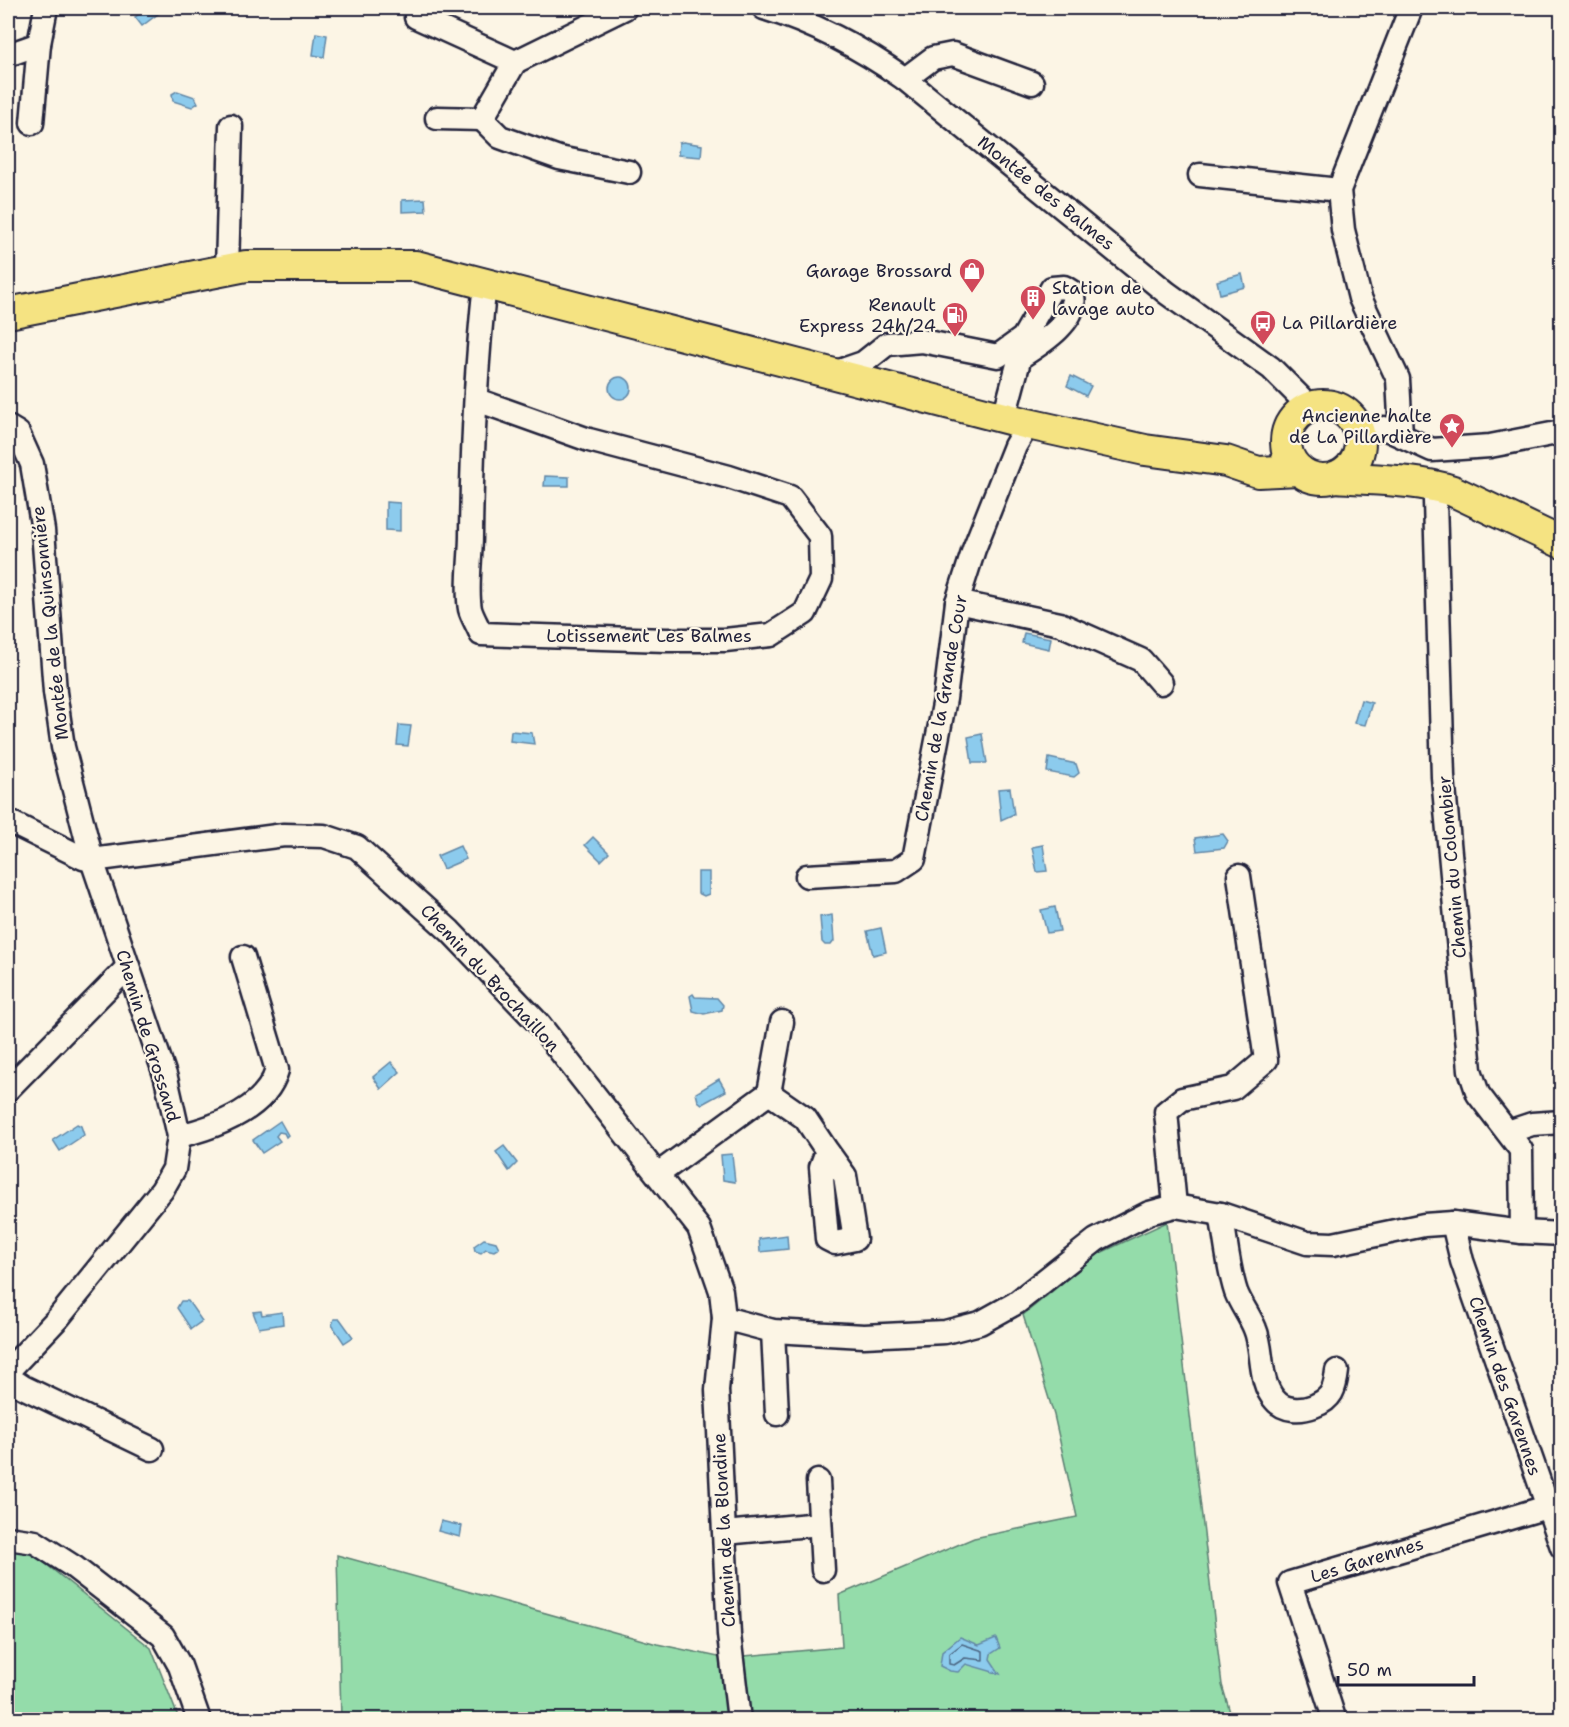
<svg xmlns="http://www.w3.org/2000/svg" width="1569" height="1727" viewBox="0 0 1569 1727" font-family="'Shantell Sans',sans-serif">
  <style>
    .green { fill: #94dcaa; stroke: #5b7f72; stroke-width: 1.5 }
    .water { fill: #8ccbed; stroke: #6287a6; stroke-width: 1.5 }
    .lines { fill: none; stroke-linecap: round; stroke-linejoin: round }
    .shore { stroke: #4c6682; stroke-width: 1.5 }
    .minor-casing { stroke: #22223b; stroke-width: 27 }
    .major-casing { stroke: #22223b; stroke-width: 34 }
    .minor { stroke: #fcf5e5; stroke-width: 22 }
    .major { stroke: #f5e382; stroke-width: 30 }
    .labels { text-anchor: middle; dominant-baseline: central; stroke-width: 4.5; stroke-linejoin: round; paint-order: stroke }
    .street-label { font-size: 18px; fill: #22223b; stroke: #fcf5e5 }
    .poi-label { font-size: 18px; fill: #22223b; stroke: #fcf5e5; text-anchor: end }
  </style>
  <rect width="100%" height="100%" fill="#fcf5e5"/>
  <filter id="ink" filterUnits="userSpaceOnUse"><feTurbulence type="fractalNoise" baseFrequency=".0167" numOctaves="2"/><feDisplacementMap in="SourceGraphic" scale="12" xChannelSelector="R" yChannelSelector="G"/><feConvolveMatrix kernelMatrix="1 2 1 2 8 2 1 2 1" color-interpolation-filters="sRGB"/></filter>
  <g filter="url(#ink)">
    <g class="green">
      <path d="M1167,1222L1222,1685L1232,1719H341L337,1555L657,1644L723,1658L842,1647L839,1595L974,1538L1077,1517L1054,1415L1023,1315L1098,1254Z"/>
      <path d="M8,1547L27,1549L151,1648L179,1719H8Z"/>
    </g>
    <g class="water">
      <path d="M148,8H155L159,13L142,26L135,17Z"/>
      <path d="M316,33L327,35L324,57L313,55Z"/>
      <path d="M177,91L195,97L198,103L192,107L173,101L172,94Z"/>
      <path d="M683,142L702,145L701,157L678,155L679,143Z"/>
      <path d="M425,199L426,211L402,212V200Z"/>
      <path d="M1242,274L1245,287L1220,294L1217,281Z"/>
      <path d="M1071,376L1091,386L1086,396L1067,386Z"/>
      <circle cx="620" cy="388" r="11"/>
      <path d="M545,476L569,477V486H544Z"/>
      <path d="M386,502L400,503V531L386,530Z"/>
      <path d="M1024,633L1051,638L1049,649L1022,643Z"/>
      <path d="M1361,700L1372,703L1365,725L1354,723Z"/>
      <path d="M399,725L411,726L408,746L397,745Z"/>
      <path d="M511,731L532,733L534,744L510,741Z"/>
      <path d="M982,734L987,763H972L968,737Z"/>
      <path d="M1049,758L1076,764L1079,773L1074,777L1047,772Z"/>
      <path d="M1010,788L1014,814L1001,820L998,789Z"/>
      <path d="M1223,834L1228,841L1224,848L1197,851L1195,838Z"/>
      <path d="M593,837L609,853L601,861L585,845Z"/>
      <path d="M1043,845L1047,871L1037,872L1032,847Z"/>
      <path d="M460,846L466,859L443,869L437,856Z"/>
      <path d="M698,872H709V894L704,896L698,893Z"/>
      <path d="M1055,907L1060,931L1047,933L1041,910Z"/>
      <path d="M832,915L834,941L831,945H825L822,942L820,917Z"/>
      <path d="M881,928L886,952L873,955L867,931Z"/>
      <path d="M693,994L695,997L717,998L723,1005L722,1010L704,1014L693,1011L690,996Z"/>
      <path d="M391,1062L400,1072L381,1089L373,1077Z"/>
      <path d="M719,1079L726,1091L702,1104L698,1101L696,1093Z"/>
      <path d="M280,1121L288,1135L286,1137L284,1133L279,1132L276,1136L280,1141L262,1153L253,1140Z"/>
      <path d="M77,1124L81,1126L84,1135L60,1151L53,1140Z"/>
      <path d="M504,1146L517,1163L509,1171L496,1152Z"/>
      <path d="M732,1154L735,1182L723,1180L721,1155Z"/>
      <path d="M787,1235L788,1249L760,1252L759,1239Z"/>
      <path d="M484,1239L496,1242L499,1248L494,1251L486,1249L481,1253L475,1251L474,1246Z"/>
      <path d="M181,1301H188L202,1321L191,1329L177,1308Z"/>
      <path d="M261,1311L262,1315L282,1312L283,1324L259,1328L253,1312Z"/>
      <path d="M334,1319H340L353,1337L344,1343L332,1325Z"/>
      <path d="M441,1521L462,1526L460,1537L438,1531Z"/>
      <path d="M960,1637L979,1645L996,1638L1000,1648L991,1654L990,1659L1000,1674L966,1664L958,1672L950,1671L940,1666L942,1652Z"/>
    </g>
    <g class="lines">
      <path class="shore" d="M962,1644L983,1651V1660L965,1658L954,1665L949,1664V1654Z"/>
      <g class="minor-casing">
        <g id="minor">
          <path d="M764,8C816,24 861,48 905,79L1167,293L1271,368L1310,407"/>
          <path d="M416,17L515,62L625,8"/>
          <path d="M8,55L39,44"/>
          <path d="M905,79L933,58L953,54L1032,83"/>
          <path d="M437,118L482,119L515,62"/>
          <path d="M482,119L500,137L559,158L629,172"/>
          <path d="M32,123L39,44L46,8"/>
          <path d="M1200,175L1339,190"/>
          <path d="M227,269L231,126"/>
          <path d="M834,373L863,363L887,344L922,341L998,356L1023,338L1052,288L1064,287L1072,292C1082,319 1039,345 1020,357L1004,417"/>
          <path d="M477,400L589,440L729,477L790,497L820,536L821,579L805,613L771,635L725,640H666L481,634C478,626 472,617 470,609C466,588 471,557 471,535C472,452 476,366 485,283"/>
          <path d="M8,427L18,433L32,464L43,530L55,692L63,747L92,860L166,1078L179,1136L174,1169L162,1190L59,1317L8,1371"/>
          <path d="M1359,432L1384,428L1432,450L1490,446L1562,432"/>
          <path d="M1401,435L1398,379L1360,298L1343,230L1339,190L1411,8"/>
          <path d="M1437,486L1435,501L1443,777L1470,1070L1478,1094L1521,1150L1522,1232"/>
          <path d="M957,602L1060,624L1141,660L1161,683"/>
          <path d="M8,821L83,858L92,860L284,835L324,836L357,847L450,931L539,1024L699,1228L721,1291L724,1318L717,1390L729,1635L739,1720"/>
          <path d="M807,876L896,871L914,859L945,699L957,602L974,549L1015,446L1028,424"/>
          <path d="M8,1089L128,967"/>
          <path d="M769,1093L805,1118L827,1151L821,1167L827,1239L835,1243L855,1239L845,1176L827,1151"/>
          <path d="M1508,1132L1532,1124L1562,1122"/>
          <path d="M179,1136C216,1127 266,1109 277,1070L243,957"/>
          <path d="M658,1174L769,1093L782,1022"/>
          <path d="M1175,1206L1166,1112L1182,1099L1233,1088L1266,1060L1239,876"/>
          <path d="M1221,1214C1226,1239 1228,1268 1236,1292C1241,1305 1250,1316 1255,1329C1264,1350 1258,1382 1275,1400C1284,1411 1301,1411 1314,1406C1332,1399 1335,1389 1337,1371"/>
          <path d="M1453,1223L1462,1261L1562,1547"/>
          <path d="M724,1318L773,1331L864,1336L945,1332L980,1323L1016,1303L1096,1240L1149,1213L1175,1206L1221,1214L1307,1243L1333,1244L1424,1225L1453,1223L1522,1232L1562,1234"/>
          <path d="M773,1331L777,1414"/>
          <path d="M8,1377L23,1387L152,1449"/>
          <path d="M818,1481L823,1570"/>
          <path d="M725,1533L820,1524"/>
          <path d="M8,1538L35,1542L74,1567L163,1636L180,1666L199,1720"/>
          <path d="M1334,1718L1290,1583L1547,1507"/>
        </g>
      </g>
      <g class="major-casing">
        <g id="major">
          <path d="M8,313L246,266H416L1028,424L1145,450L1226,461L1258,472L1299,470"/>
          <circle cx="1323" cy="442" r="37"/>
          <path d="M1336,477C1375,480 1415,479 1453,491L1562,543"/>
        </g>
      </g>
      <use href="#minor" class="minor"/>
      <use href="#major" class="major"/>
    </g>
  </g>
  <defs>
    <g id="shop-pin" transform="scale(1.35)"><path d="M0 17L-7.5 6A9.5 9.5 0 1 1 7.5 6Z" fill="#d1495b" stroke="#fcf5e5"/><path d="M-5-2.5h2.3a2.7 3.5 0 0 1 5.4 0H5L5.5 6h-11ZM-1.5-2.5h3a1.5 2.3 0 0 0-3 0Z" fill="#fff"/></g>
    <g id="building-pin" transform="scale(1.35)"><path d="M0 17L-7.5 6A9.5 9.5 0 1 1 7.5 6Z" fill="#d1495b" stroke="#fcf5e5"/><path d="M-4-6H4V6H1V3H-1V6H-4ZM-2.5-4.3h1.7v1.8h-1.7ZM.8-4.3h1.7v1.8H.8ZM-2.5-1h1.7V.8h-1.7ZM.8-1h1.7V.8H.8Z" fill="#fff"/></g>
    <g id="fuel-pin" transform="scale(1.35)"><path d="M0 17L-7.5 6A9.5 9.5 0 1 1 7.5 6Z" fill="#d1495b" stroke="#fcf5e5"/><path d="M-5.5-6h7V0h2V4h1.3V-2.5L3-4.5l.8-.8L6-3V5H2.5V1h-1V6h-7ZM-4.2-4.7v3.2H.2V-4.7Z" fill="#fff"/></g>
    <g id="bus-pin" transform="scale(1.35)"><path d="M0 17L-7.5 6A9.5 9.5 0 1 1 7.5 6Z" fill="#d1495b" stroke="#fcf5e5"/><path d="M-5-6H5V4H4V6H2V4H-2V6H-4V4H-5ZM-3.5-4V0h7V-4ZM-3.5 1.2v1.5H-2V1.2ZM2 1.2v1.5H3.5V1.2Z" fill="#fff"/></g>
    <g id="sight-pin" transform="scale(1.35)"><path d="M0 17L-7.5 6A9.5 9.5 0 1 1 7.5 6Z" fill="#d1495b" stroke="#fcf5e5"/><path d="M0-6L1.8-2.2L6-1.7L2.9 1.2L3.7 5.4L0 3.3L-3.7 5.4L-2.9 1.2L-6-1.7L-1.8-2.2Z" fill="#fff"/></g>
  </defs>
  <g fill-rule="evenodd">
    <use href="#shop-pin" x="972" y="271"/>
    <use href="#building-pin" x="1033" y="298"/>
    <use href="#fuel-pin" x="955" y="315"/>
    <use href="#bus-pin" x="1263" y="323"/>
    <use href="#sight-pin" x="1452" y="426"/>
  </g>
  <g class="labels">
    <g class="street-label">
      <text transform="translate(1046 193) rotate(39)">Montée des Balmes</text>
      <text transform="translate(50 623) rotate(-96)">Montée de la Quinsonniére</text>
      <text x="649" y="636">Lotissement Les Balmes</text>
      <text transform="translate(941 708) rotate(-80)">Chemin de la Grande Cour</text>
      <text transform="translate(1452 867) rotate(-95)">Chemin du Colombier</text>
      <text transform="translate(490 978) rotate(47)">Chemin du Brochaillon</text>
      <text transform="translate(148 1036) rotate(73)">Chemin de Grossand</text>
      <text transform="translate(1505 1386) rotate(71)">Chemin des Garennes</text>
      <text transform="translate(724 1530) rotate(-93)">Chemin de la Blondine</text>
      <text transform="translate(1367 1560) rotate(-17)">Les Garennes</text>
    </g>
    <g class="poi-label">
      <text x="952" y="271">Garage Brossard</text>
      <text x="1052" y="288" text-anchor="start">Station de<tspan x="1052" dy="21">lavage auto</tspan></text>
      <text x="936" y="305">Renault<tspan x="936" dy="21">Express 24h/24</tspan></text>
      <text x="1282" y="323" text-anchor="start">La Pillardière</text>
      <text x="1432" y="416">Ancienne halte<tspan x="1432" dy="21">de La Pillardière</tspan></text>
    </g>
  </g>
  <rect width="1569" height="1727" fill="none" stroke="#fcf5e5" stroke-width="30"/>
  <rect x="15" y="15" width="1539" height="1697" fill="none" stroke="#22223b" stroke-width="2" filter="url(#ink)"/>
  <path d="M1338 1676v9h136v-9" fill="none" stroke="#22223b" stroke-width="3"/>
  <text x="1347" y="1676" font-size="18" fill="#22223b" stroke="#fcf5e5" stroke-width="4.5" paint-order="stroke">50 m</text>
</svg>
